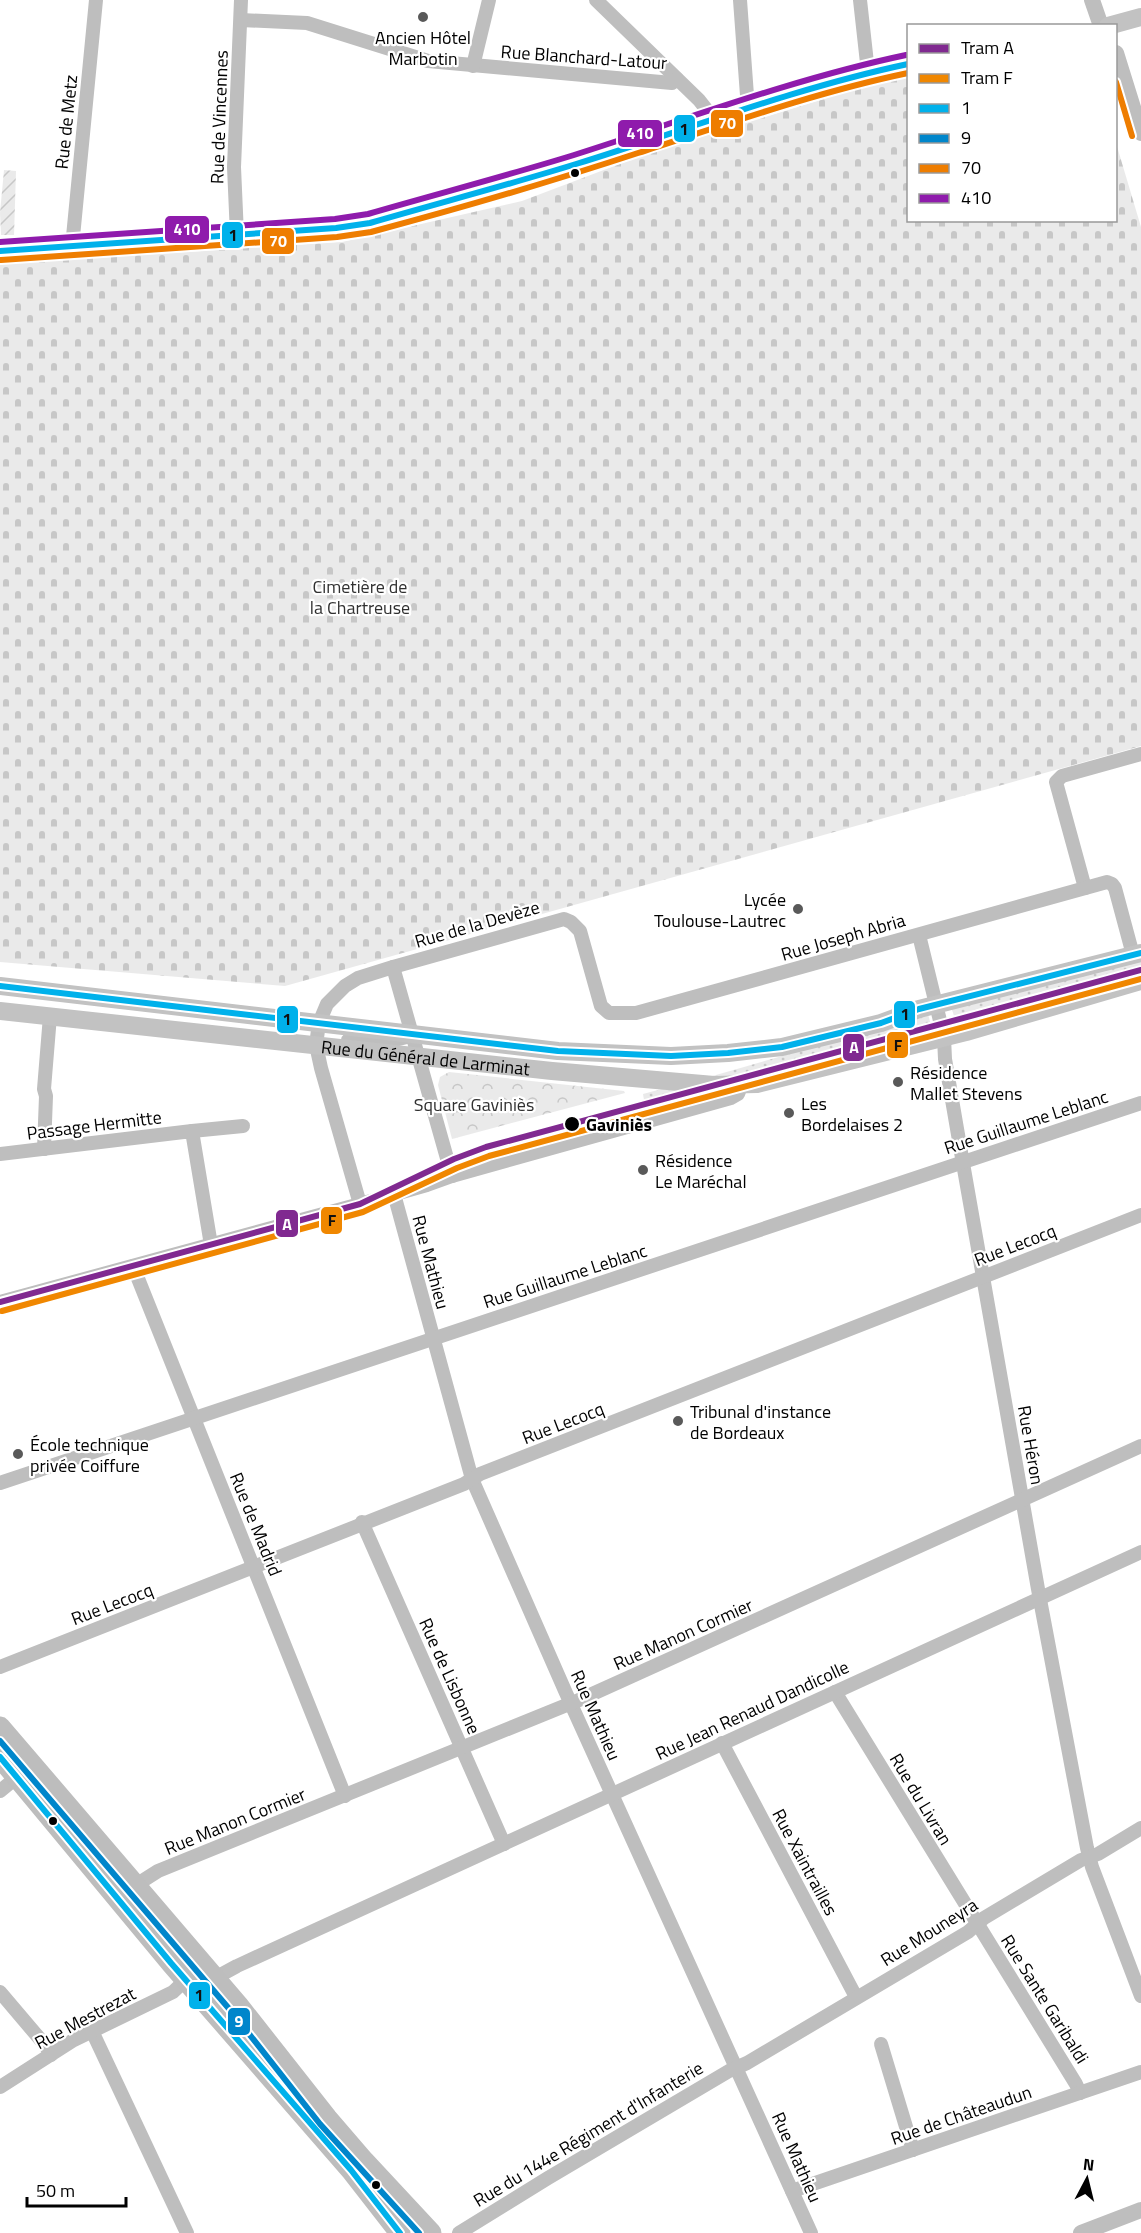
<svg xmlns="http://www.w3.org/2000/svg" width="1141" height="2233" viewBox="0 0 1141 2233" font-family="'Titillium Web',sans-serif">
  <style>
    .grass { fill: url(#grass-dots) }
    .cemetery { fill: url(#cemetery-stones) }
    .park { fill: url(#park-crowns) }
    .garden { fill: url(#garden-furrows) }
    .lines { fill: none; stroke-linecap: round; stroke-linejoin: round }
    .minor { stroke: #bebebe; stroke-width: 14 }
    .tertiary { stroke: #bebebe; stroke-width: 16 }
    .secondary { stroke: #c2c2c2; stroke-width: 18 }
    .primary { stroke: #bdbdbd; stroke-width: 21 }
    .bus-1-casing { stroke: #fff; stroke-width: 10 }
    .bus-2-casing { stroke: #fff; stroke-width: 10 }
    .bus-3-casing { stroke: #fff; stroke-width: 10 }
    .bus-4-casing { stroke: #fff; stroke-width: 10 }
    .bus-1 { stroke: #00b1eb; stroke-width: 6 }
    .bus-2 { stroke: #0086cb; stroke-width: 6 }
    .bus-3 { stroke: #ee7d00; stroke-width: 6 }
    .bus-4 { stroke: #8f1bac; stroke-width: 6 }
    .tram-1-casing { stroke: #fff; stroke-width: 10 }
    .tram-2-casing { stroke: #fff; stroke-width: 10 }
    .tram-1 { stroke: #802990; stroke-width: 6 }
    .tram-2 { stroke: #f08700; stroke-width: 6 }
    .poi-dot { fill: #595959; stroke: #fff; stroke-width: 2 }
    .bus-dot { fill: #000; stroke: #fff; stroke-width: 2 }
    .labels { text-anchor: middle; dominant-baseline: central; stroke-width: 4.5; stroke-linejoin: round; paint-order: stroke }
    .poi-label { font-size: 18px; fill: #000; stroke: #fff; text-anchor: start }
    .street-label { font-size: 18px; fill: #000; stroke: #fff }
    .park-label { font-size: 18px; fill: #303030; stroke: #fff }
    .stop-label { font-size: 18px; font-weight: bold; fill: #000; stroke: #fff; text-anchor: start }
    .line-badge { stroke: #fff; stroke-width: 2 }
    .badge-label { font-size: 16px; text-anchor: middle; font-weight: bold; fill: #fff }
    .pale-badge-label { font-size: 16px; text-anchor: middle; font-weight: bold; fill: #111 }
  </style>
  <defs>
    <pattern id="grass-dots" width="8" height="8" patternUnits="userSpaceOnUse" patternTransform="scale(1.5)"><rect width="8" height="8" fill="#eaeaea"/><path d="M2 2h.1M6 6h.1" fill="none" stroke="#c7c7c7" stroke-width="1.8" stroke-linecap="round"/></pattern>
    <pattern id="cemetery-stones" width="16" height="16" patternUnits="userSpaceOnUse" patternTransform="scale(1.5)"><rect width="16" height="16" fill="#eaeaea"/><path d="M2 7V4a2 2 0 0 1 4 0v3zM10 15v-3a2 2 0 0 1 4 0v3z" fill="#c7c7c7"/></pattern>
    <pattern id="park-crowns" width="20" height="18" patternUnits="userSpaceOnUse" patternTransform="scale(1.5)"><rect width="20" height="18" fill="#eaeaea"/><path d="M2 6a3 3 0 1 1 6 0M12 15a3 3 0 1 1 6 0" fill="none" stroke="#c7c7c7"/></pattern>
    <pattern id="garden-furrows" width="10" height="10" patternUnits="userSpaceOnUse" patternTransform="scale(1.5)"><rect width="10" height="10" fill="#eaeaea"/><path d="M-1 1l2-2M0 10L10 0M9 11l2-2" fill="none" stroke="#c7c7c7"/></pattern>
  </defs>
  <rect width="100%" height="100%" fill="#fff"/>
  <g class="grass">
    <path d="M1141,960V974L1010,1009L957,1027L952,1009Z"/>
    <path d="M928,1014L933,1033L773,1076L709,1077Z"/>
    <path d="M669,1087L705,1091L645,1106L643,1094Z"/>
  </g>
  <path class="cemetery" d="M908,75V220H1116V143L1141,227V746L285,986L0,962V264L342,242L522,201L646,154L888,79Z"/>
  <path class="park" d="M449,1072L624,1091L625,1093L452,1139L438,1085L440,1077Z"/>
  <path class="garden" d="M4,170L16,171L14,235H1L0,213Z"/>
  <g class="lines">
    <g class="minor">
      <path d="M596,0L699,100L714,119"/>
      <path d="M740,0L748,109"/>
      <path d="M860,0L867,63L870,72"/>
      <path d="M241,20L307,23L428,61L672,83L677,79"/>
      <path d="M473,66L489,0"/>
      <path d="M237,235L234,167L241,0"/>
      <path d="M72,247L96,0"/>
      <path d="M1085,888L1056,782L1062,776L1141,754"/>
      <path d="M919,935L944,1037L945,1059L961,1152L1038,1589L1087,1848L1092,1867L1141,1996"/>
      <path d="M393,967L564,919L571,922L580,931L601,1006L609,1013H636L1107,882L1112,884L1115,888L1133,955"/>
      <path d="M348,1040L382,1043L411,1036"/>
      <path d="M192,1131L243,1126"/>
      <path d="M44,1149L46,1096L44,1089L50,1016"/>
      <path d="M0,1154L192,1131L211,1245"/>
      <path d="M394,1194L472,1479L566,1693L811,2233"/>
      <path d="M360,1204L321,1068L316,1045L319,1023L327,1004L345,986L358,978L393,967L452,1176"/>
      <path d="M133,1266L345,1796"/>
      <path d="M0,1302L360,1204L427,1185L452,1176L731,1098L738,1094L742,1084"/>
      <path d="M0,1483L1141,1103"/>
      <path d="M362,1522L504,1844"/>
      <path d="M0,1667L464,1484L480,1474L1141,1215"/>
      <path d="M835,1692L1076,2084L1080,2093"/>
      <path d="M722,1743L856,1997"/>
      <path d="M0,1791L17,1777L22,1776"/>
      <path d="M136,1885L158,1871L579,1700L1141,1446"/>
      <path d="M215,1978L237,1966L1141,1552"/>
      <path d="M0,1992L45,2045L51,2055"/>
      <path d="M92,2031L187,2233"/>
      <path d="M881,2044L913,2150"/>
      <path d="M0,2087L72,2041L173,1992L194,1972L196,1957"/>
      <path d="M792,2191L1141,2072"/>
      <path d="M459,2233L548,2178L729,2071L747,2063L968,1932L984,1918L1081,1860L1098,1854L1141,1828"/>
    </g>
    <g class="tertiary">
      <path d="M1092,0L1101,26"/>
      <path d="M1116,53L1141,133"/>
      <path d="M1081,2233L1141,2210"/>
    </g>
    <g class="secondary">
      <path d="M1108,26L1141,17"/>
      <path d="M0,251L336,228L370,223L575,164L714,119L870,72L908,64"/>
      <path d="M0,986L558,1051L671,1056L728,1053L782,1047L881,1023L919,1009L1141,953"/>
      <path id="s1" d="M0,1011L552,1071L714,1085L757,1084L966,1032L1141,981"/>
    </g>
    <g class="primary">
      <path d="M0,1727L238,2005L327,2118L364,2161L431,2233"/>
      <path d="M0,1757L171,1963L351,2170L400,2233"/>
    </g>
    <g class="bus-1-casing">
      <g id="bus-1">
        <path d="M0,251L336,228L370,223C439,203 508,185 576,164C686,130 795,88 908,64"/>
        <path d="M0,986L558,1051L671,1056L728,1053L782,1047L881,1023L919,1009L1141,953"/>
        <path d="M0,1757L171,1963L351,2170L400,2233"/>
      </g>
    </g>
    <g class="bus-2-casing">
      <path id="bus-2" d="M0,1741L231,2011L320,2124L419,2233"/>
    </g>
    <g class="bus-3-casing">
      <g id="bus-3">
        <path d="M1116,82L1132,136"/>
        <path d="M1,260L337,237L371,232C461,208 550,182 638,153C727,124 817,92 908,73"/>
      </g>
    </g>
    <g class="bus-4-casing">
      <path id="bus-4" d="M0,242L335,219L368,214C437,194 506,176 574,155C684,120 793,79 906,55"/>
    </g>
    <use href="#bus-1" class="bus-1"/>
    <use href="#bus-2" class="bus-2"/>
    <use href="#bus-3" class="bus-3"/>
    <use href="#bus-4" class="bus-4"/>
    <g class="tram-1-casing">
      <path id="tram-1" d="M0,1302L360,1204L454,1159L486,1147L1141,970"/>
    </g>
    <g class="tram-2-casing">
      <path id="tram-2" d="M2,1311L363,1212L457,1168L489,1156L1141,979"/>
    </g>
    <use href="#tram-1" class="tram-1"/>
    <use href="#tram-2" class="tram-2"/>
  </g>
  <g class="poi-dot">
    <circle cx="423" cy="17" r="6"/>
    <circle cx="798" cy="909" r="6"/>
    <circle cx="898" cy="1082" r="6"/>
    <circle cx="789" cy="1113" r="6"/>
    <circle cx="643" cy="1170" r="6"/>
    <circle cx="678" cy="1421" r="6"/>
    <circle cx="18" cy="1454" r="6"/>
  </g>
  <g class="bus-dot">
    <circle cx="575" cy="173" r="5"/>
    <circle cx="572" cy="1124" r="8"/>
    <circle cx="53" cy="1821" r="5"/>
    <circle cx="376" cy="2185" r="5"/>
  </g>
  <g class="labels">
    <g class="poi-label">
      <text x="423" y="37" text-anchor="middle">Ancien Hôtel<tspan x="423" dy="21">Marbotin</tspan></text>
      <text x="786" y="899" text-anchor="end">Lycée<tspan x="786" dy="21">Toulouse-Lautrec</tspan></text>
      <text x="910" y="1072">Résidence<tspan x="910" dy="21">Mallet Stevens</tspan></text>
      <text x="801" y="1103">Les<tspan x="801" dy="21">Bordelaises 2</tspan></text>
      <text x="655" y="1160">Résidence<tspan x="655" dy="21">Le Maréchal</tspan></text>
      <text x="690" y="1411">Tribunal d'instance<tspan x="690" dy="21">de Bordeaux</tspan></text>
      <text x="30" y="1444">École technique<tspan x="30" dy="21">privée Coiffure</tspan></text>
    </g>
    <g class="street-label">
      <text transform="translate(584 57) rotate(4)">Rue Blanchard-Latour</text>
      <text transform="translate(219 117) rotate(-88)">Rue de Vincennes</text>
      <text transform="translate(66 122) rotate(-84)">Rue de Metz</text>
      <text transform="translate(477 924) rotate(-16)">Rue de la Devèze</text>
      <text transform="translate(843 937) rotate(-16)">Rue Joseph Abria</text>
      <text stroke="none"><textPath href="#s1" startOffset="428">Rue du Général de Larminat</textPath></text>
      <text transform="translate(1026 1122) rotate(-18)">Rue Guillaume Leblanc</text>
      <text transform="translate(94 1125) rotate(-7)">Passage Hermitte</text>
      <text transform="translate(1015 1245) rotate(-21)">Rue Lecocq</text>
      <text transform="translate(431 1262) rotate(75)">Rue Mathieu</text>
      <text transform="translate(565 1276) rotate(-18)">Rue Guillaume Leblanc</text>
      <text transform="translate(563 1423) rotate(-21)">Rue Lecocq</text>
      <text transform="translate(1031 1445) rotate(80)">Rue Héron</text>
      <text transform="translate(256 1524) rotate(68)">Rue de Madrid</text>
      <text transform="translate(112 1604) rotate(-21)">Rue Lecocq</text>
      <text transform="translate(683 1634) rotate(-24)">Rue Manon Cormier</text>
      <text transform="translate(450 1676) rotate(66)">Rue de Lisbonne</text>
      <text transform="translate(752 1710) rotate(-25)">Rue Jean Renaud Dandicolle</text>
      <text transform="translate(596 1715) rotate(66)">Rue Mathieu</text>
      <text transform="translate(921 1799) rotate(59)">Rue du Livran</text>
      <text transform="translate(235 1821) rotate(-22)">Rue Manon Cormier</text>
      <text transform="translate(805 1862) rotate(62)">Rue Xaintrailles</text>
      <text transform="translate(929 1932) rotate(-32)">Rue Mouneyra</text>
      <text transform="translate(1045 1999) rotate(58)">Rue Sante Garibaldi</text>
      <text transform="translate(85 2018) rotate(-28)">Rue Mestrezat</text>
      <text transform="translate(961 2115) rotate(-19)">Rue de Châteaudun</text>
      <text transform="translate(588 2134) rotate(-31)">Rue du 144e Régiment d'Infanterie</text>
      <text transform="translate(797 2157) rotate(66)">Rue Mathieu</text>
    </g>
    <g class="park-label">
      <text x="360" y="586">Cimetière de<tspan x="360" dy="21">la Chartreuse</tspan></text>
      <text x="474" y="1104">Square Gaviniès</text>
    </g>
    <g class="stop-label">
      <text x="586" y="1124">Gaviniès</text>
    </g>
  </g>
  <g class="line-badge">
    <rect x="710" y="109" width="34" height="29" rx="6" fill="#ee7d00"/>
    <rect x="673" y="114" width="23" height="29" rx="6" fill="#00b1eb"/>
    <rect x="617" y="119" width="46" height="29" rx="6" fill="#8f1bac"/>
    <rect x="164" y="215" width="46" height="29" rx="6" fill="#8f1bac"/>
    <rect x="221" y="221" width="23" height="28" rx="6" fill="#00b1eb"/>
    <rect x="261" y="227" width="34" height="28" rx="6" fill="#ee7d00"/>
    <rect x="893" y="1000" width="23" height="29" rx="6" fill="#00b1eb"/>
    <rect x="276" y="1005" width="23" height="29" rx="6" fill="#00b1eb"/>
    <rect x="886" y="1031" width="23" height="28" rx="6" fill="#f08700"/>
    <rect x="842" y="1033" width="23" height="29" rx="6" fill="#802990"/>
    <rect x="320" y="1206" width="23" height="29" rx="6" fill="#f08700"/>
    <rect x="275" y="1209" width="24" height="29" rx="6" fill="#802990"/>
    <rect x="188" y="1981" width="23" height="29" rx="6" fill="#00b1eb"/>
    <rect x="227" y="2007" width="24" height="29" rx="6" fill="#0086cb"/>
  </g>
  <g class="badge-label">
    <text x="727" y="129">70</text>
    <text x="640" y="139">410</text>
    <text x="187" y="235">410</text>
    <text x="278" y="247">70</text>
    <text x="854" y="1053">A</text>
    <text x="287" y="1230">A</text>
    <text x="239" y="2027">9</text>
  </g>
  <g class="pale-badge-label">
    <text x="684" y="135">1</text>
    <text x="233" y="241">1</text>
    <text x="905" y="1020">1</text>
    <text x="287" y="1025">1</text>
    <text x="898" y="1051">F</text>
    <text x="332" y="1226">F</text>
    <text x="199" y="2001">1</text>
  </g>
  <rect x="907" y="24" width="210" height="198" fill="#ffffff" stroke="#999999" stroke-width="1.5"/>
  <rect x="919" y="44" width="30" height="9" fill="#802990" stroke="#999999" stroke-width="1.5"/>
  <text x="961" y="54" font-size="18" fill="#000000">Tram A</text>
  <rect x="919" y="74" width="30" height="9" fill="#f08700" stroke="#999999" stroke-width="1.5"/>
  <text x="961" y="84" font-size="18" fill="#000000">Tram F</text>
  <rect x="919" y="104" width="30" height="9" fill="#00b1eb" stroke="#999999" stroke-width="1.5"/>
  <text x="961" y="114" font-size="18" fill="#000000">1</text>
  <rect x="919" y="134" width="30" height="9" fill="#0086cb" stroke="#999999" stroke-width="1.5"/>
  <text x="961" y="144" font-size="18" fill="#000000">9</text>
  <rect x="919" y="164" width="30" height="9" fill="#ee7d00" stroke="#999999" stroke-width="1.5"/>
  <text x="961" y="174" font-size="18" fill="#000000">70</text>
  <rect x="919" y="194" width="30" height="9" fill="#8f1bac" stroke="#999999" stroke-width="1.5"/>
  <text x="961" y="204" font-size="18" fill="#000000">410</text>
  <g transform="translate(1087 2179) rotate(7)" stroke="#ffffff" stroke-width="4.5" paint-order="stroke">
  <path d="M0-4.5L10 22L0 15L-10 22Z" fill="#000000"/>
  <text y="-9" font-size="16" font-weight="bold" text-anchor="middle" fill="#000000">N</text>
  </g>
  <path d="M27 2197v9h99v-9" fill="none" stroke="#000000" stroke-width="3"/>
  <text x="36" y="2197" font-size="18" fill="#000000" stroke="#ffffff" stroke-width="4.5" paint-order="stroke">50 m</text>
</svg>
